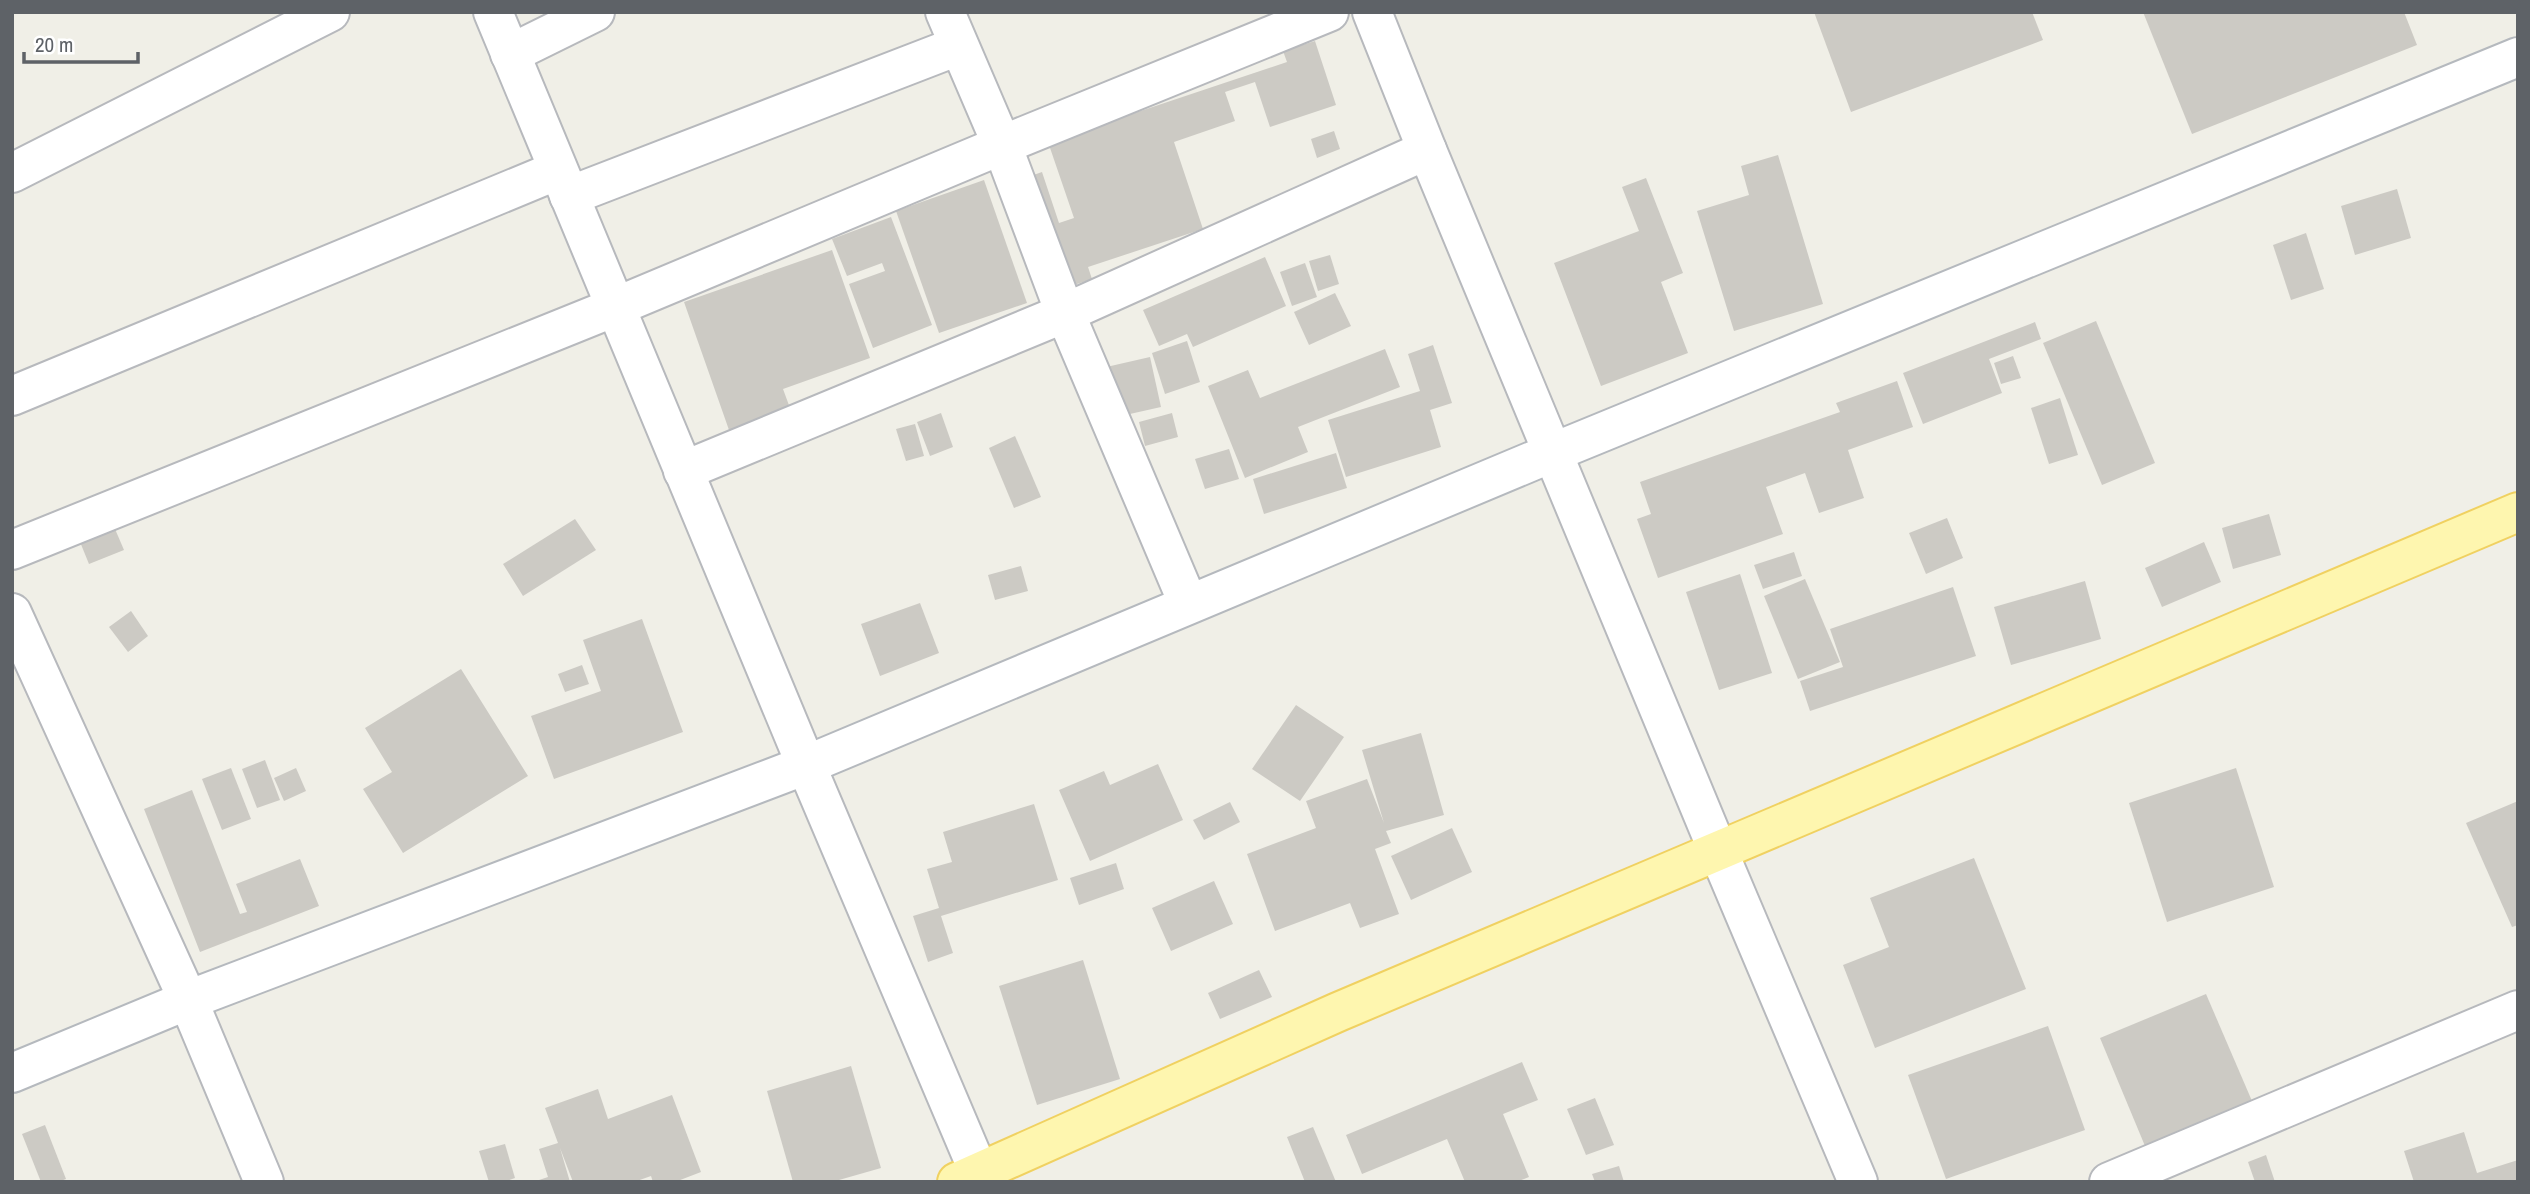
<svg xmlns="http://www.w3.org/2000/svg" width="2530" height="1194" viewBox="0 0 2530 1194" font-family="'Archivo Narrow',sans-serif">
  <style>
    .building { fill: #cccac4 }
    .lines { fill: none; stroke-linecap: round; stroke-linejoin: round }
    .street-casing { stroke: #b7b9bd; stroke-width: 42 }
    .secondary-casing { stroke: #b5b9be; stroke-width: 42 }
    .primary-casing { stroke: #f0d161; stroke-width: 42 }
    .street { stroke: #fff; stroke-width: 38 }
    .secondary { stroke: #fff; stroke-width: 38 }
    .primary { stroke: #fef6af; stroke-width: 38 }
  </style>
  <rect width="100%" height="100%" fill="#f0efe7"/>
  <g class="building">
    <path d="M1814,12H2032L2043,40L1851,112Z"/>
    <path d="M2143,12H2404L2417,45L2192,134Z"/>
    <path d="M1315,41L1336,105L1270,127L1255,82L1225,92L1235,121L1174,142L1203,229L1088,267L1092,279L1062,289L1025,178L1042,172L1059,223L1074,218L1048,142L1287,62L1283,51Z"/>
    <path d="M1334,131L1340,149L1317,158L1311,139Z"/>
    <path d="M1778,155L1823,304L1734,331L1697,211L1749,195L1741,166Z"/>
    <path d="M1646,178L1683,273L1661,282L1688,353L1601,386L1554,263L1639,231L1622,187Z"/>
    <path d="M984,180L1027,303L939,333L896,211Z"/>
    <path d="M2397,189L2411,238L2355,255L2341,206Z"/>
    <path d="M891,217L932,325L873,348L849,284L885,271L882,263L847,276L832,239Z"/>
    <path d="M2306,233L2324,289L2291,300L2273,245Z"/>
    <path d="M832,250L870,358L783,389L790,408L729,430L684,302Z"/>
    <path d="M1330,255L1339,284L1318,291L1309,261Z"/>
    <path d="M1265,257L1286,306L1193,347L1187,334L1159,346L1143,310Z"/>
    <path d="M1305,263L1317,297L1292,306L1280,272Z"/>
    <path d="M1335,293L1351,326L1309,345L1294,312Z"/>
    <path d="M2096,321L2155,463L2102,485L2043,343Z"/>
    <path d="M2035,322L2041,339L1989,359L2002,393L1923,424L1903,373Z"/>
    <path d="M1187,341L1200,382L1165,394L1152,353Z"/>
    <path d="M1433,345L1452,403L1430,410L1441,447L1346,477L1328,420L1420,391L1408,354Z"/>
    <path d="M1385,349L1400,387L1298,427L1308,452L1245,478L1208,386L1248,370L1260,398Z"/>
    <path d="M2013,356L2021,378L2001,384L1994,363Z"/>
    <path d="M1150,357L1161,407L1112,418L1102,368Z"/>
    <path d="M1897,381L1913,427L1848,450L1864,498L1819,513L1805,473L1766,487L1783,534L1658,578L1637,519L1651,514L1640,482L1840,412L1836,403Z"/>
    <path d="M2060,398L2078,455L2049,464L2031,408Z"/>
    <path d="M941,413L953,447L930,456L917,422Z"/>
    <path d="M1172,413L1178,437L1145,446L1139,422Z"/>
    <path d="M915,424L924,456L906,461L896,429Z"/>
    <path d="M1015,436L1041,497L1014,508L989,448Z"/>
    <path d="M1229,449L1239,479L1205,489L1195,459Z"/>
    <path d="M1336,453L1347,488L1264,514L1253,479Z"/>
    <path d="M2269,514L2281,555L2233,569L2222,528Z"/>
    <path d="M1947,518L1963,558L1926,574L1909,533Z"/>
    <path d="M575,519L596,550L523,596L503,564Z"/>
    <path d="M112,522L124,550L89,564L78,537Z"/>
    <path d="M2204,542L2221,582L2162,607L2145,568Z"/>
    <path d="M1794,552L1802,576L1763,589L1754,565Z"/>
    <path d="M1021,566L1028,591L995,600L988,575Z"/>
    <path d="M1740,574L1772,673L1719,690L1686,592Z"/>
    <path d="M1805,579L1840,662L1798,679L1764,596Z"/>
    <path d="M2085,581L2101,639L2011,665L1994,607Z"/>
    <path d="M1953,587L1976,656L1810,711L1800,681L1843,667L1830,629Z"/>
    <path d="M920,603L939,653L880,676L861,624Z"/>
    <path d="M131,611L148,636L128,652L109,627Z"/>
    <path d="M642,619L683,732L554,779L531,716L601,691L583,640Z"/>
    <path d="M582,665L589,684L565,692L558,674Z"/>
    <path d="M461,669L528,776L403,853L363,789L392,772L365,728Z"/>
    <path d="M1296,705L1344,737L1300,801L1252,769Z"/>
    <path d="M1421,733L1444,815L1386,831L1391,843L1375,849L1399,914L1360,928L1350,903L1275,931L1247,854L1316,828L1306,801L1367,779L1384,823L1362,750Z"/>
    <path d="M265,760L280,800L257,808L242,769Z"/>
    <path d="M1158,764L1183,820L1090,861L1059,790L1104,771L1110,785Z"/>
    <path d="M231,768L251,819L222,830L202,779Z"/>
    <path d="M296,768L306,791L284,801L274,778Z"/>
    <path d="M2236,768L2274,887L2167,922L2129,803Z"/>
    <path d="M192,790L240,914L247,912L236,884L300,859L319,906L200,952L144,809Z"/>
    <path d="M2518,801V925L2512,927L2466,823Z"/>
    <path d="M1230,802L1240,822L1204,840L1193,820Z"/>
    <path d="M1034,804L1058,880L941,916L953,953L928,962L913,916L939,908L927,869L952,862L943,832Z"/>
    <path d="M1452,828L1472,872L1411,900L1391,856Z"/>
    <path d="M1974,858L2026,989L1875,1048L1843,965L1889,947L1870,898Z"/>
    <path d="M1116,863L1124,889L1079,905L1070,878Z"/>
    <path d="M1214,881L1233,924L1171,951L1152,908Z"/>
    <path d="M1083,960L1120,1079L1037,1105L999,986Z"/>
    <path d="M1259,970L1272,997L1220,1019L1208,993Z"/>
    <path d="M2206,994L2252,1101L2145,1146L2100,1038Z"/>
    <path d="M2048,1026L2085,1130L1946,1179L1908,1075Z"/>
    <path d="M1522,1062L1538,1100L1503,1114L1529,1177L1516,1182H1465L1447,1139L1362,1174L1346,1135Z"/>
    <path d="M851,1066L881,1168L832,1182H793L767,1091Z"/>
    <path d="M598,1089L608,1119L672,1095L701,1172L675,1182H653L651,1176L634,1182H573L560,1148L570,1182H533L548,1177L539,1149L558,1143L545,1108Z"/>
    <path d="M1595,1098L1614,1145L1586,1155L1567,1109Z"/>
    <path d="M45,1125L66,1179L58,1182H41L22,1134Z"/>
    <path d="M1313,1127L1336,1182H1305L1287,1137Z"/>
    <path d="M2464,1132L2477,1173L2518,1160V1182H2414L2404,1151Z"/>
    <path d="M505,1144L515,1178L504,1182H489L479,1151Z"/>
    <path d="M2266,1155L2275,1182H2255L2248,1162Z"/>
    <path d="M1619,1166L1624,1182H1595L1592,1174Z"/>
  </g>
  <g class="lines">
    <g class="street-casing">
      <g id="street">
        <path d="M493,12L806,765L983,1182"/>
        <path d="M945,12L1002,145L1065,313L1188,603"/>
        <path d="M1372,12L1427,150L1718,851L1858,1182"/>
        <path d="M510,54L595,12"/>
        <path d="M12,173L330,12"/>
        <path d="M569,196L958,46"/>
        <path d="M12,396L558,170"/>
        <path d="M683,471L1065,313L1427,150"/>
        <path d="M12,550L615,307L1002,145L1329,12"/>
        <path d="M12,613L188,1000L264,1182"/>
        <path d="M2109,1182L2518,1010"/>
      </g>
    </g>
    <g class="secondary-casing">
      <path id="secondary" d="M12,1073L188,1000L806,765L1554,452L2518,57"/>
    </g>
    <g class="primary-casing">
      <path id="primary" d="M957,1182L1338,1012L2518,512"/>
    </g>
    <use href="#street" class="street"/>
    <use href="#secondary" class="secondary"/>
    <use href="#primary" class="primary"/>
  </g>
  <rect width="2530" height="1194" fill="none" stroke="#5e6267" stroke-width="28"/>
  <path d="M24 52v10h114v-10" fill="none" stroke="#5e6267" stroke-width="3.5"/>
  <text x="35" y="52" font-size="21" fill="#5e6267" stroke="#ffffff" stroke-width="5" paint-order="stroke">20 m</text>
</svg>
